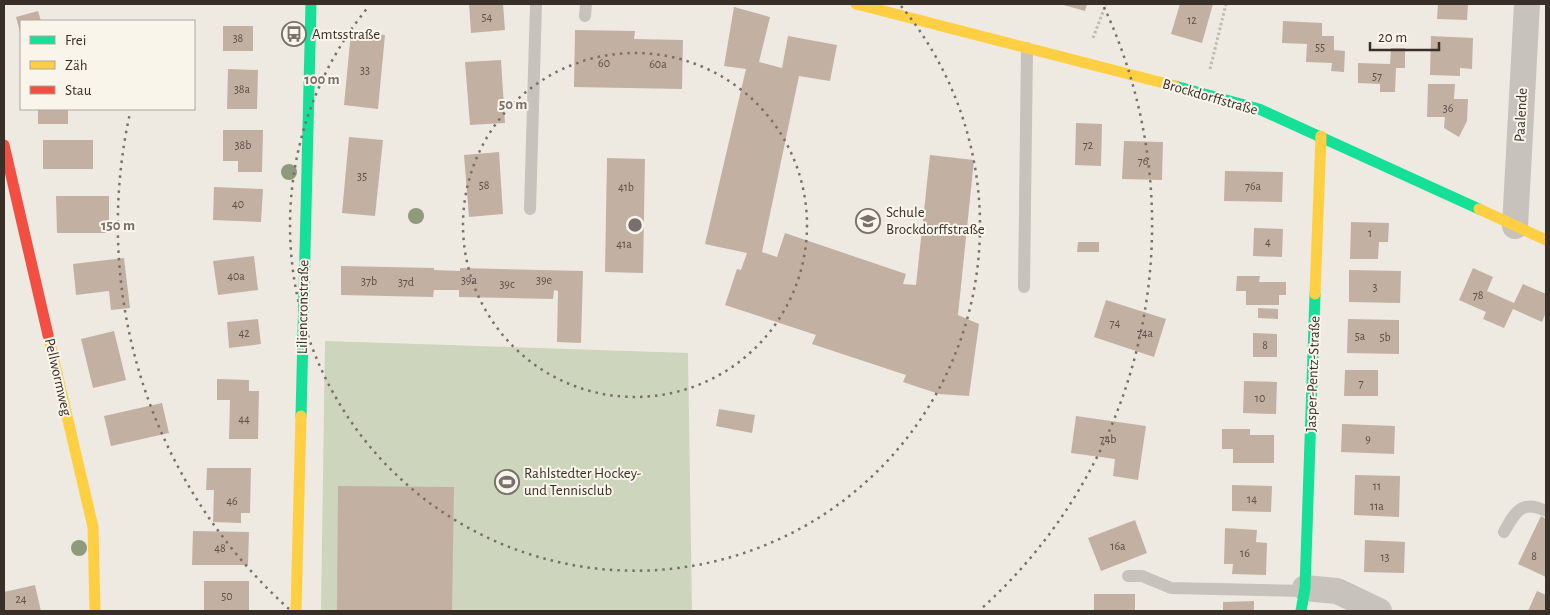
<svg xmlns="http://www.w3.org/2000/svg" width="1550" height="615" font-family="'Alegreya Sans',sans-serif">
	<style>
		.green { fill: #cdd5bc }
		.building { fill: #c2b0a3 }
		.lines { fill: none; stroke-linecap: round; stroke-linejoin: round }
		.path { stroke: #c0bab3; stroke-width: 3; stroke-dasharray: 2.5 2.5; stroke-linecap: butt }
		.lane { stroke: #c7c2bb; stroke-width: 12 }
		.street { stroke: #c7c2bb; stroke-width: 26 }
		.fast { stroke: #16e098; stroke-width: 11 }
		.slow { stroke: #ffcf43; stroke-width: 11 }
		.jam { stroke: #f24e42; stroke-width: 11 }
		.tree { fill: #8f9a7d }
		.ring { fill: none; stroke: #78706a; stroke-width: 2.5; stroke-dasharray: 2.5 5 }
		.labels { text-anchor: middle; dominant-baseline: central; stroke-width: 4; stroke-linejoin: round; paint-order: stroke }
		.number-label { font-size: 12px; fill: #5b4f48 }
		.poi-label { font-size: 15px; fill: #392f29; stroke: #faf5ea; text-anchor: start }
		.street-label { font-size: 15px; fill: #392f29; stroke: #faf5ea }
		.centre { fill: #78706a; stroke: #faf5ea; stroke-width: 2.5 }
		.ring-label { font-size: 15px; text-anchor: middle; font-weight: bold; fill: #78706a; stroke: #faf5ea; stroke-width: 4; stroke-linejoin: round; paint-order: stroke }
	</style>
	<rect width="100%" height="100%" fill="#eeeae2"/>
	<path class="green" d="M325 341 688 353 692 611H321Z"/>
	<path class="building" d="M469 4H503L505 30 471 33Z
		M1060 4H1087L1085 11Z
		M1180 4H1213L1202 43 1171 34Z
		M1438 4H1468L1467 20 1437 19Z
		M734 7 770 17 759 62 782 68 788 36 837 45 830 81 799 76 762 252 777 257 785 233 906 274 903 284 916 285 930 155 974 160 958 315 979 324 969 396 939 394 903 382 906 375 812 344 816 335 725 305 737 269 741 270 747 253 705 244 746 69 724 66Z
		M38 11 41 21H21V36L16 17Z
		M1283 21 1322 23V36H1334V50L1345 51 1344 72 1331 71 1332 63 1306 62 1307 44 1282 43Z
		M223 26H253V51H223Z
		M575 30 635 31 634 39 683 40 682 89 574 87Z
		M351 32 385 35 378 109 344 105Z
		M1431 36 1473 38 1472 69 1460 68V76L1430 75Z
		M1391 48H1405V68H1396L1395 92H1380V84L1358 83V63L1390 64Z
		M501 60 505 123 470 125 465 62Z
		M228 69 258 70 257 109H227Z
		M1428 84H1455L1454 99H1468L1467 121 1459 137 1444 128 1445 117H1427Z
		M38 109H68V124H38Z
		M1076 123 1102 124 1101 166 1075 165Z
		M223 130H263L262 172H238V161H223Z
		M349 137 383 140 375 216 342 213Z
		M43 140H93V169H43Z
		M1124 141 1163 142 1162 180 1122 179Z
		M499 152 503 214 469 217 464 155Z
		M607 158 645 159 643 273 605 272Z
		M1225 171 1283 172 1282 202 1224 201Z
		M214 187 263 189 261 222 213 220Z
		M56 196H109V233H57Z
		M1351 222 1389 223 1388 242H1379L1378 259H1350Z
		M1254 228 1283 229 1282 257 1253 256Z
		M1078 242H1099V252H1077Z
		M254 256 258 290 218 295 213 261Z
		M124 258 130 308 111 310 109 291 76 295 73 264Z
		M341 266 434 268V270L460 271V268L583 271 581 343 557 342 558 291 554 290 553 299 459 297V290H434L433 297 341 295Z
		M1473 268 1493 277 1487 291 1514 303 1523 284 1546 294V312L1542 322 1513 309 1504 328 1483 319 1486 312 1459 300Z
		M1349 270 1401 271 1400 303 1349 302Z
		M1237 276H1260L1259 282H1286V295H1279V305H1246V291H1236Z
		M1106 300 1166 319 1154 357 1094 337Z
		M1258 308 1278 309V319L1258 318Z
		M258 319 261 344 229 348 227 322Z
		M1348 319 1399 320V354L1347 353Z
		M114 331 126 380 93 388 81 339Z
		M1253 333 1277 334V357H1253Z
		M1345 370H1378V396H1344Z
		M217 379 249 380V391H259L258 439H229L230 400H217Z
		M1244 381 1277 382 1276 414 1243 413Z
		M162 403 169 433 111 446 104 416Z
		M719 409 755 415 752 433 716 426Z
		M1076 416 1146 426 1138 480 1113 476 1115 459 1071 453Z
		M1342 424 1395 426 1394 454 1341 452Z
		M1222 429H1250V435H1274V463H1233V449H1222Z
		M207 468H251L250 513H241V523L213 522 214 490H206Z
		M1355 475 1400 476 1399 517 1354 515Z
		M1232 485 1272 486 1271 512 1232 511Z
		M338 486 454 487 452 611H337Z
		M1541 516 1546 519V577L1518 564Z
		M1135 520 1147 553 1101 571 1088 538Z
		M1225 528 1257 530 1256 542 1267 543 1266 575 1232 574 1233 564H1224Z
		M193 531 249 532 248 565H192Z
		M1365 540 1405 542 1404 573 1364 572Z
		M204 581H249V611H204Z
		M35 585 41 611H4V592Z
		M1537 591 1546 595V611H1528Z
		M1094 594H1135V611H1094Z
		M1254 601V611H1223V602Z"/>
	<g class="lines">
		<path class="path" d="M1093 38 1106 4
			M1210 69 1226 4"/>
		<path class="lane" d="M585 16 586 4
			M530 209 536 4
			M1024 287 1027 48
			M1504 532C1515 512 1522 499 1546 511
			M1128 576H1142L1171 588 1305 591"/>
		<path class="street" d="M1515 226 1527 4
			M1305 588 1337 591 1379 611"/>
		<path class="fast" d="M1175 86 1259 109 1479 209
			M301 416 311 4
			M1301 611 1305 588 1315 294"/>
		<path class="slow" d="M856 4 1175 86
			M1479 209 1546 240
			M1315 294 1321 136
			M48 335 93 527 95 611
			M296 611 301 416"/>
		<path class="jam" d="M4 145 48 335"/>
	</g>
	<g class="tree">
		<circle cx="289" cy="172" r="8"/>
		<circle cx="416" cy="216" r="8"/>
		<circle cx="79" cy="548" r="8"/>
	</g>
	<g class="ring">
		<circle cx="635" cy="225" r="172"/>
		<path d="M901 6A345 345 0 1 1 369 6"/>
		<path d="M289 609A517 517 0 0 1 130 113M1104 7A517 517 0 0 1 981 609"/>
	</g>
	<defs>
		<symbol id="bus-ring" viewBox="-11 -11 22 22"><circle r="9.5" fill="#faf5ea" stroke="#78706a" stroke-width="1.5"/><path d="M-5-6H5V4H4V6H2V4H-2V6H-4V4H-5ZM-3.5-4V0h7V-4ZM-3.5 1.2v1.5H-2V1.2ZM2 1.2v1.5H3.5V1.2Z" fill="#78706a"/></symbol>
		<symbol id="school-ring" viewBox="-11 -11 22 22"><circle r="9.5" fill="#faf5ea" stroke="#78706a" stroke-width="1.5"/><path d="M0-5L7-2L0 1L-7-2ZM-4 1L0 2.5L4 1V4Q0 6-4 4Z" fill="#78706a"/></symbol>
		<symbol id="stadium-ring" viewBox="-11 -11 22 22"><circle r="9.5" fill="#faf5ea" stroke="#78706a" stroke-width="1.5"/><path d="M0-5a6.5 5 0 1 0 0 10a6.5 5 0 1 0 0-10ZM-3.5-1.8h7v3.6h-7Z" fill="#78706a"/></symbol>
	</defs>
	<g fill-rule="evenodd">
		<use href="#bus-ring" x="280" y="20" width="28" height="28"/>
		<use href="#school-ring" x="854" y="207" width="28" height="28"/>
		<use href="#stadium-ring" x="493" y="468" width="28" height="28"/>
	</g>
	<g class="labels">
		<g class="number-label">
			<text x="487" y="17">54</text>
			<text x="1192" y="20">12</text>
			<text x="238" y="38">38</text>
			<text x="1320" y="47">55</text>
			<text x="604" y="63">60</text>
			<text x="658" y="64">60a</text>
			<text x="365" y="70">33</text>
			<text x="1377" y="76">57</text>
			<text x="242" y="89">38a</text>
			<text x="1448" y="108">36</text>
			<text x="243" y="145">38b</text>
			<text x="1088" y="145">72</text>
			<text x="1143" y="161">76</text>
			<text x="362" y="176">35</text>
			<text x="484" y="185">58</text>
			<text x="1253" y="186">76a</text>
			<text x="626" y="187">41b</text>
			<text x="238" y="204">40</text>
			<text x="1370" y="233">1</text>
			<text x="1268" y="242">4</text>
			<text x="624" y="244">41a</text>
			<text x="236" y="276">40a</text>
			<text x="469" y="280">39a</text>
			<text x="544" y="280">39e</text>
			<text x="369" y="281">37b</text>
			<text x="406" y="282">37d</text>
			<text x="507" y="284">39c</text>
			<text x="1375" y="287">3</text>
			<text x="1478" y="295">78</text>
			<text x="1115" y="323">74</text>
			<text x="244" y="333">42</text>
			<text x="1145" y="333">74a</text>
			<text x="1360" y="336">5a</text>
			<text x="1385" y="337">5b</text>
			<text x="1265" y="345">8</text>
			<text x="1361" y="383">7</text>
			<text x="1260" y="398">10</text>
			<text x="244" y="419">44</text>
			<text x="1108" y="439">74b</text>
			<text x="1368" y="439">9</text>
			<text x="1377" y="486">11</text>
			<text x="1252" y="499">14</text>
			<text x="232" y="501">46</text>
			<text x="1377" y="506">11a</text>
			<text x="1118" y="546">16a</text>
			<text x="220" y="548">48</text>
			<text x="1245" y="553">16</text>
			<text x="1534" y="556">8</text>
			<text x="1385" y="557">13</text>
			<text x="227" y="596">50</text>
			<text x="21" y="599">24</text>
		</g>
		<g class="poi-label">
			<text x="312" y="34">Amtsstraße</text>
			<text x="886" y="212">Schule<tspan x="886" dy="17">Brockdorffstraße</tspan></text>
			<text x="524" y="473">Rahlstedter Hockey-<tspan x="524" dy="17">und Tennisclub</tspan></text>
		</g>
		<g class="street-label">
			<text transform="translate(1210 97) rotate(16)">Brockdorffstraße</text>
			<text transform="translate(1521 115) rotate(-87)">Paalende</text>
			<text transform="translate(303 307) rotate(-89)">Liliencronstraße</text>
			<text transform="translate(1313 374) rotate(-88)">Jasper-Pentz-Straße</text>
			<text transform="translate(58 377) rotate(77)">Pellwormweg</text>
		</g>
	</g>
	<circle cx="635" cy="225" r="8" class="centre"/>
	<g class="ring-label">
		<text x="322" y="84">100 m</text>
		<text x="513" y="109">50 m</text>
		<text x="118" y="230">150 m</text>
	</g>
	<rect width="1550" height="615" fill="none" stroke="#392f29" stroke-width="10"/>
	<rect x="20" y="20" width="175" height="90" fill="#faf5ea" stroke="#ada69d"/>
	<rect x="30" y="36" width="25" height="8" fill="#16e098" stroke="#ada69d"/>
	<text x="65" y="45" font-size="15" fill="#392f29">Frei</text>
	<rect x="30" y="61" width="25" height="8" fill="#ffcf43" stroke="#ada69d"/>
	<text x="65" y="70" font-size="15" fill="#392f29">Zäh</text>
	<rect x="30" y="86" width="25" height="8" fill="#f24e42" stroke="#ada69d"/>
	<text x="65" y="95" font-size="15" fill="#392f29">Stau</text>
	<path d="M1370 42v8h69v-8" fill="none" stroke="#392f29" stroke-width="2.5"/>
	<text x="1378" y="42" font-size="15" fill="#392f29" stroke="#faf5ea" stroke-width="4" paint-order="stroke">20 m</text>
</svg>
